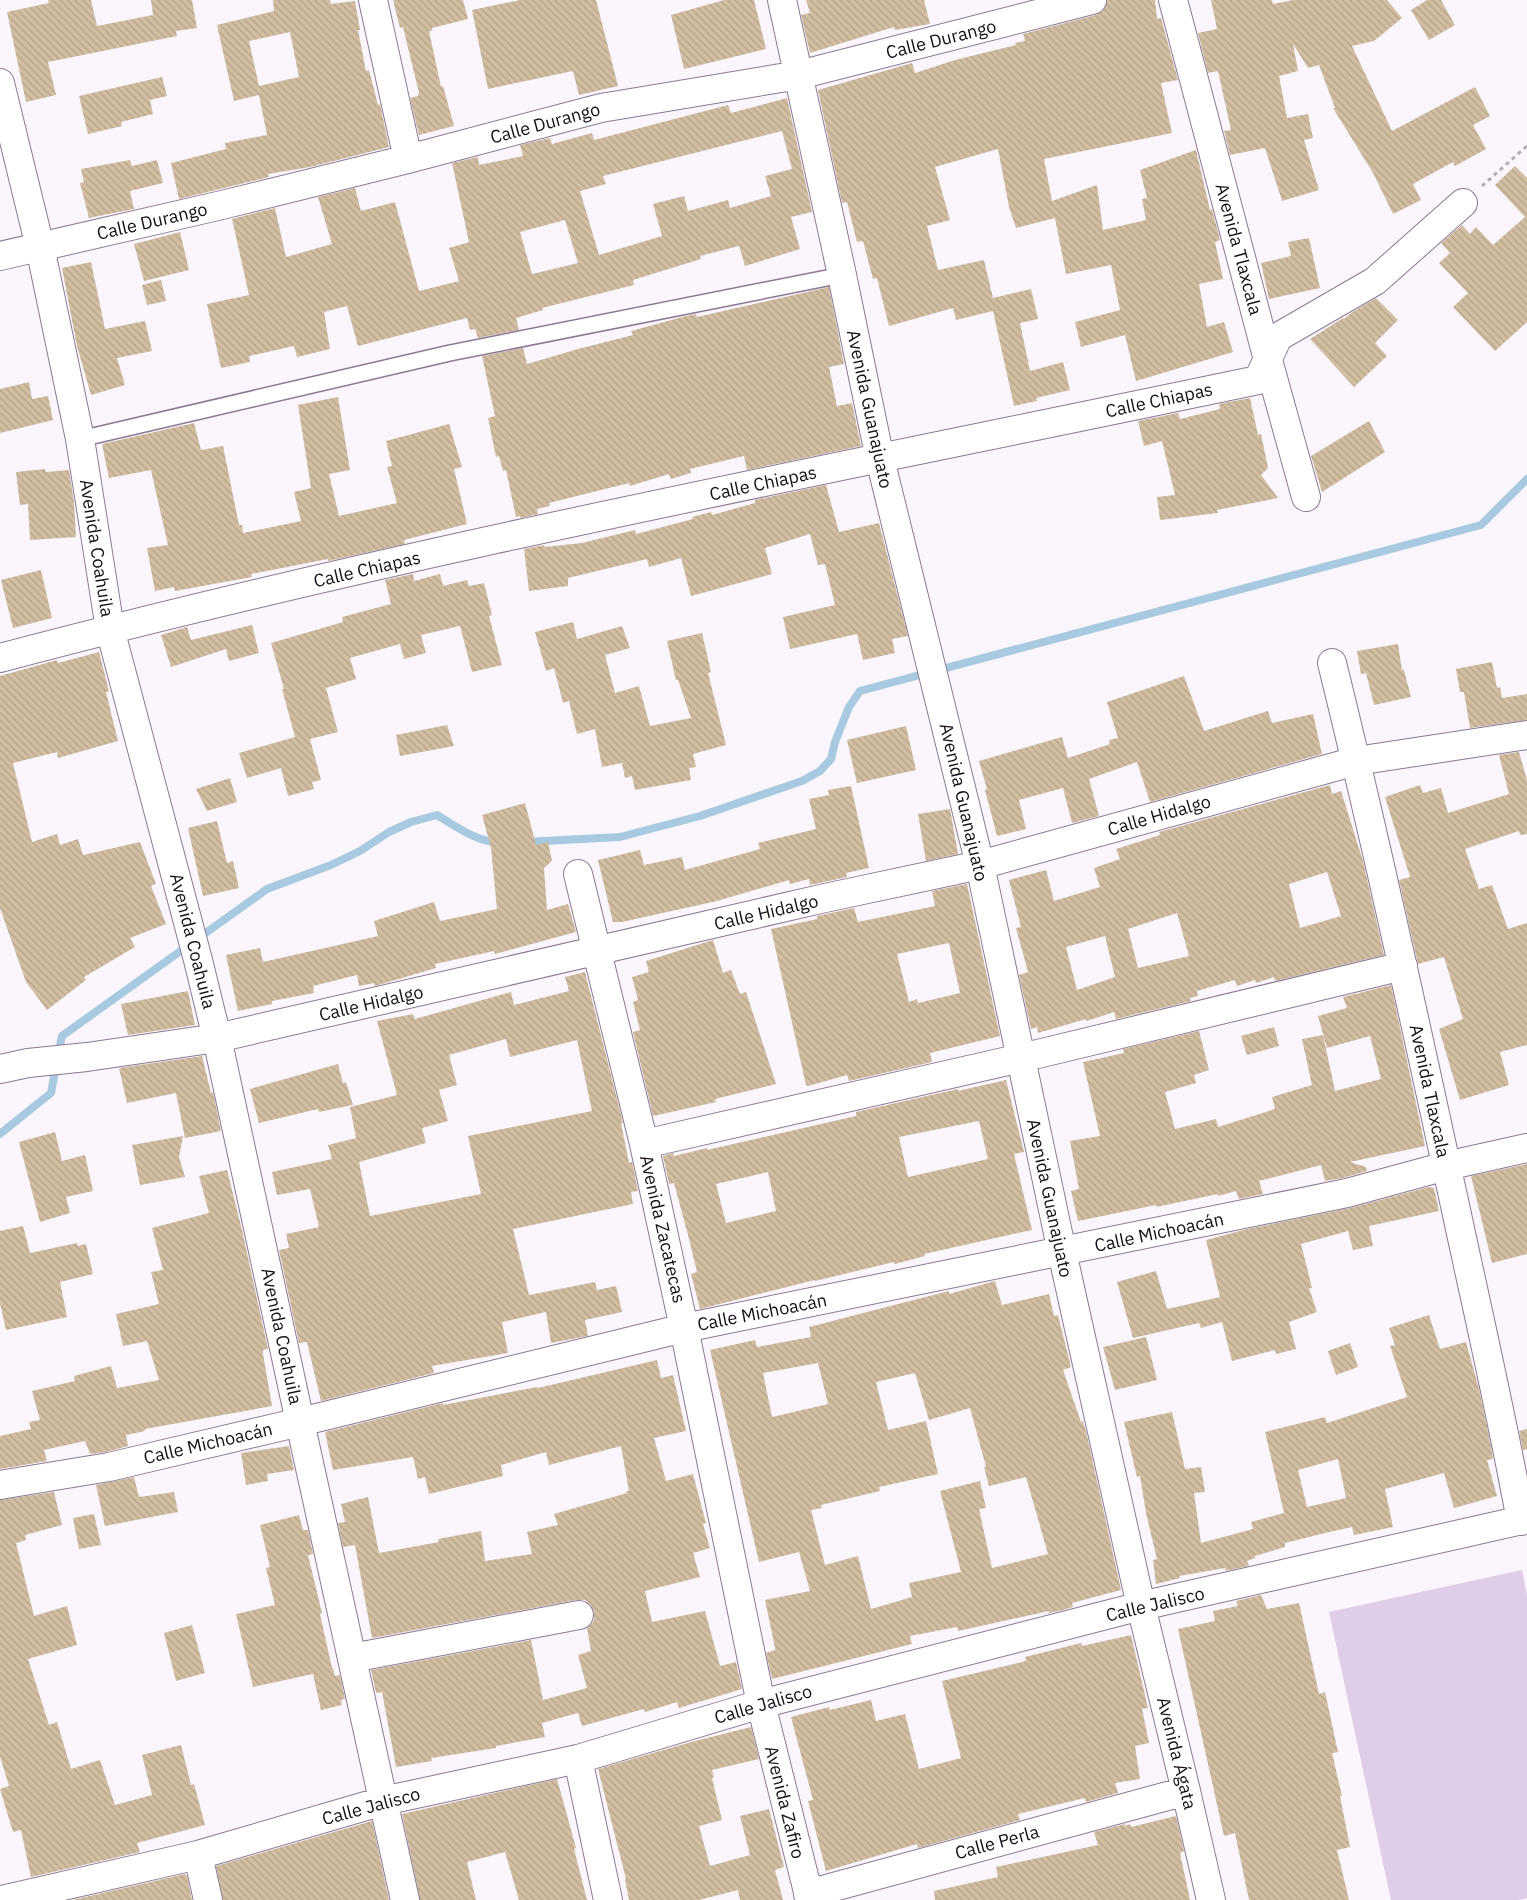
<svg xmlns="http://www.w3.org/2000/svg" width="1527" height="1900" font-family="'IBM Plex Sans',sans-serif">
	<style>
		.grass { fill: #e0cde8 }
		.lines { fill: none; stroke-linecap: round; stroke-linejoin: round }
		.stream { stroke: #a8cae0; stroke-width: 8 }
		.building { fill: url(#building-back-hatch); fill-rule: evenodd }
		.lane-casing { stroke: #8c7894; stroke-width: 18 }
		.street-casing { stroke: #8c7894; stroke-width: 30 }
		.secondary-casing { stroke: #8c7894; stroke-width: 30 }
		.path { stroke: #b1acb4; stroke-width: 3; stroke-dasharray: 4 4; stroke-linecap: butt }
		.lane { stroke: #fff; stroke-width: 15 }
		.street { stroke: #fff; stroke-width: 28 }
		.secondary { stroke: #fff; stroke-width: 28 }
		.labels { text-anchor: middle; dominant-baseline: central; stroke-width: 4.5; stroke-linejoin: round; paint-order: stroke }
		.street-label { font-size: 18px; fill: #150e18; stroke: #fff }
	</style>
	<defs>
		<pattern id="building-back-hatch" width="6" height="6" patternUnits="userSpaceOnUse" patternTransform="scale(1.25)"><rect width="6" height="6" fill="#d2bfa1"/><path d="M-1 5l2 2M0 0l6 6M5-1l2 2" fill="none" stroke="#b3a38a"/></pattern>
	</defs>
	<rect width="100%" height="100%" fill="#fbf6fd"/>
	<path class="grass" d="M1522 1570 1527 1595V1898L1519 1900H1391L1329 1612Z"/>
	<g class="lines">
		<path class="stream" d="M525 842 620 837 700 816 802 781 820 771 831 759 835 742 849 707 860 691 1481 525 1527 479
			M58 1055 62 1036 267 889 331 865 360 851 389 832 411 822 437 815C458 828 474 840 499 843
			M0 1134 51 1093 56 1066"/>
	</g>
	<path class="building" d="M48 0H91L97 26 153 15 151 0H192L197 28 176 31 177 36 48 62 56 95 26 102 7 12 49 3Z
		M273 0H330L331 4 355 1 360 30H358L366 71 369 70 378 105 380 104 389 147 310 167 268 174 269 177 179 199 171 163 226 149 225 143 267 135 259 95 234 101 217 25 274 11ZM290 32 299 77 259 86 249 41Z
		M393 0H463L468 19 432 28V31H429L441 87 443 86 454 126 419 135 410 98 418 96 419 93 403 27 400 28Z
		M520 0H596L618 86 579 95 573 71 488 89 472 10Z
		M724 0H754L766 49 684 69 671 15Z
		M806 0H924L930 24 895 30 894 27 810 53 801 15 810 13Z
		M1107 0H1155L1157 19 1161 18 1178 80 1161 83 1172 133 1044 159 1052 201 1097 185 1103 230 1146 220 1142 199 1147 198 1140 170 1196 150 1210 210 1212 209 1220 240 1215 242 1223 279 1199 284 1207 327 1224 322 1233 352 1136 381 1125 335 1081 347 1075 322 1120 310 1111 265 1066 274 1052 203 1055 218 1016 228 1009 207 998 149 935 167 950 220 927 226 938 270 984 260 993 298 1031 289 1038 319 1020 323 1030 371 1063 362 1070 390 1036 398 1037 401 1014 406 993 311 956 320 953 308 889 326 877 278 873 279 863 241 857 242 847 202 842 203 818 90 912 63 915 73 955 60 1016 45 1015 43 1025 41 1023 34 1096 15 1103 11Z
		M1211 0H1272L1273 4 1293 0H1387L1402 18 1374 41 1352 46 1392 131 1475 87 1490 116 1473 125 1486 149 1455 166 1453 162 1413 184 1421 200 1393 214 1373 173 1333 108H1335L1319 65 1308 68 1293 44 1298 71 1279 76 1287 118 1308 114 1313 138 1304 140 1319 190 1282 201 1265 148 1230 155 1224 131 1231 130 1218 71 1208 73 1198 33 1217 29Z
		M1427 0H1441L1455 25 1429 40 1411 10Z
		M162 77 167 96 150 100 153 114 121 122 122 126 88 134 79 96Z
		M787 98 812 212 791 217 800 249 745 266 739 246 700 256 701 259 633 280 634 285 542 308 543 310 516 318 519 330 478 338 475 329 470 330 467 318 358 346 347 306 324 312 330 349 297 357 294 346 249 356 250 362 221 368 207 304 249 295 232 219 275 208 286 257 332 244 318 197 355 188 361 211 395 202 419 291 459 281 449 248 469 242 452 163 478 157 479 165 523 156 520 145 550 138 552 144 592 133 594 140 728 105 731 113ZM782 131 792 169 765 176 771 196 730 208 728 200 688 211 684 196 653 204 662 236 599 255 580 191 606 184 603 176ZM565 220 578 263 532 274 520 232Z
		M130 160 132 166 157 160 163 183 130 191 134 209 89 218 80 183 84 182 81 169Z
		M1515 166 1527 178V322L1495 351 1453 307 1468 293 1439 263 1450 253 1441 243 1462 225 1470 234 1476 227 1493 245 1525 217 1495 185Z
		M180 232 189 270 144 281 134 244Z
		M1309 238 1320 288 1269 299 1261 263 1291 256 1288 242Z
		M91 262 105 329 145 321 152 351 117 358 125 385 91 395 77 346 62 268Z
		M161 280 166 301 147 305 142 285Z
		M829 287 844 364 829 367 837 406 852 403 861 446 747 470 744 456 690 469 691 473 671 479 669 474 630 486 629 483 549 503 550 506 537 509 538 514 520 518V516L516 517 506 470 503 471 499 456 496 457 488 418 495 416 482 356 523 348 527 364 578 349 633 335 631 331 686 316 696 314 697 317Z
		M1376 298 1398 320 1375 343 1387 356 1354 387 1310 339 1343 318 1344 319 1351 313Z
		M29 382 32 399 48 396 53 420 0 433V389Z
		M338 397 350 470 329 474 339 516 397 503 387 467 392 466 386 441 449 424 462 467 454 469 467 524 404 540 405 544 328 561V559L251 574 252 577 175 591 174 587 155 591 147 548 168 545 151 470 109 478 102 444 194 423 201 450 223 446 239 525H242L243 533 301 521 294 492 311 488 298 405Z
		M1250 398 1258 435 1261 434 1268 468 1261 475 1278 498 1217 510 1218 513 1160 520 1157 497 1175 495 1162 441 1144 446 1138 421 1178 413 1180 419 1220 409 1219 404Z
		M1369 421 1385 452 1322 492 1311 456Z
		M45 469 46 472 69 470 74 502 76 537 30 540 28 504 20 505 16 472Z
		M826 485 839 532 879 523 908 636 892 639 895 653 863 660 857 634 790 649 783 617 835 605 825 564 818 565 810 534 765 548 772 574 691 596 681 558 649 567 647 559 568 578V586L529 591 524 549 544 545 545 547 582 543 635 530 636 534 693 519 692 517 711 512 712 515 755 503V500Z
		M41 570 52 618 13 628 1 580Z
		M413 574 414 581 440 574 443 586 467 580 469 586 484 583 492 615 489 616 502 665 472 672 460 626 421 635 426 653 404 659 400 644 350 658 356 679 326 688 338 732 310 739 321 780 312 782 314 789 288 796 281 768 247 778 239 753 295 737 282 689H284L271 643 343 622 342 617 391 604 385 580Z
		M573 622 577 639 622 626 630 648 605 655 615 693 639 686 650 726 691 718 678 680H676L667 641 702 633 711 672 708 673 726 745 693 754 696 767 689 768 691 780 635 790 632 776 625 778 622 763 602 767 595 729 577 734 569 701 563 703 554 668 546 671 535 632Z
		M252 625 259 653 229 661 226 649 171 667 161 635 187 627 191 640Z
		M1398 644 1402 670H1404L1411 697 1374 705 1366 673 1361 674 1357 651Z
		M99 652 109 691 106 692 118 741 58 758 57 752 13 763 32 842 57 834 60 845 78 839 83 855 140 842 156 884 151 886 166 924 130 938 135 947 84 977 86 980 47 1010 26 982 0 908V676L57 660 58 663Z
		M1492 662 1497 688 1500 687 1502 698 1527 694V720L1470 728 1464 692H1460L1456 669Z
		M1184 676 1204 731 1268 711 1272 723 1313 714 1322 754 1150 802 1137 762 1089 779 1099 816 1072 823 1063 788 1019 800 1026 829 997 836 985 790 987 789 979 761 1062 737 1068 758 1110 744 1109 740 1118 738 1107 702Z
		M447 725 454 746 400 756 396 735Z
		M906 726 916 770 857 783 847 740Z
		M1519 752 1527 780V834L1520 835 1519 831 1465 849 1479 889 1492 885 1508 929 1527 923V1045L1500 1052 1509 1085 1460 1100 1439 1029 1463 1019 1444 957 1418 964 1399 880 1410 877 1385 797 1420 785 1423 793 1441 788 1448 813 1509 794 1499 755Z
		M230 778 237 802 207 811 196 789Z
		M1330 785 1332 794 1341 791 1363 861 1384 955 1275 981 1274 977 1256 983 1255 980 1237 986 1235 980 1197 991 1198 996 1190 998 1191 1001 1116 1019 1114 1012 1087 1021 1086 1019 1038 1033 1037 1027 1031 1029 1019 975 1028 972 1016 928 1021 927 1009 880 1046 870 1054 901 1100 887 1094 868 1120 859 1116 849 1160 835 1159 832ZM1327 872 1341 916 1300 928 1289 884ZM1177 913 1189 956 1138 968 1128 929ZM1105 936 1115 977 1077 990 1066 947Z
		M851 786 869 868 846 873 847 877 810 885 809 879 790 884 789 880 717 901 622 922H613L598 860 640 850 644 865 682 857 685 870 760 849 758 843 816 829 809 799 829 795 828 790Z
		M525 803 536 845 548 842 552 861 544 868 547 910 568 904 576 932 495 954 494 951 435 964 436 968 375 986 374 983 359 986 357 975 313 986 314 993 272 1001V1004L238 1011 226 955 260 948 263 962 378 936 374 921 434 902 440 921 497 909 491 848 482 815Z
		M950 809 958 854 926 861 918 814Z
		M217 821 227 863 233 861 239 888 203 896 188 828Z
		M967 884 1000 1036 930 1053 932 1062 849 1081 847 1075 808 1086 806 1085 771 929 817 919V916L854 908 858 922 935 906 932 891ZM949 943 960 993 918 1003 917 999 909 1002 897 954Z
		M713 940 723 973 731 970 740 994 746 992 776 1084 715 1099 716 1102 653 1116 633 1032 640 1030 633 1002 638 1000 632 977 649 972 646 961Z
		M585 972 623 1123H621L629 1163 632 1162 638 1191 631 1192 633 1204 513 1229 529 1295 595 1282 597 1290 616 1286 622 1312 585 1320 588 1336 551 1343 546 1312 502 1322 508 1353 432 1366 434 1373 321 1401 307 1342 299 1343 279 1250 289 1248 286 1234 319 1227 310 1189 277 1195 272 1172 332 1159 328 1145 356 1138 350 1107 397 1095 377 1021 413 1014 415 1019 511 992 514 1005 569 991 565 977ZM506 1039 510 1057 577 1040 592 1111 468 1136 481 1194 370 1216 359 1162 426 1143 422 1128 448 1121 439 1090 457 1085 449 1055Z
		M1391 985 1425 1146 1350 1162 1366 1167 1367 1171 1343 1178 1325 1181 1321 1165 1259 1181 1263 1194 1239 1199 1236 1191 1218 1196V1194L1156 1207V1205L1078 1221 1071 1191 1079 1189 1070 1141 1100 1136 1083 1062 1124 1053 1123 1049 1199 1031 1209 1070 1194 1075 1196 1083 1165 1092 1175 1129 1216 1119 1218 1127 1275 1109 1272 1097 1312 1085 1302 1039 1323 1035 1335 1091 1381 1079 1370 1036 1327 1048 1318 1016 1347 1008 1343 997Z
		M188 991 195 1025 128 1035 121 1004Z
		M1274 1027 1279 1046 1247 1055 1241 1036Z
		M202 1056 211 1093 213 1092 221 1131 185 1138 176 1093 127 1103 119 1068Z
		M338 1064 343 1083 346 1082 353 1105 319 1112 318 1109 259 1123 250 1089Z
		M1006 1080 1024 1152 1014 1154 1032 1230 924 1254 925 1256 895 1264 894 1262 815 1281V1280L700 1309 691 1274 697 1272 688 1235 674 1183 669 1184 663 1156 673 1153 674 1156 707 1148V1150L856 1116V1112L940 1093 958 1089V1091ZM979 1121 988 1159 908 1177 899 1137ZM768 1172 776 1211 726 1223 716 1184Z
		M55 1132 62 1161 85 1155 93 1191 66 1197 70 1213 40 1222 19 1142Z
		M183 1136 179 1157 185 1177 140 1185 132 1145Z
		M1527 1164V1254L1492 1263 1471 1176Z
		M227 1170 242 1230 268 1349 263 1350V1354L272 1406 145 1429V1431L126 1435 128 1446 106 1452 90 1454 85 1441 44 1450 47 1461 0 1469V1436L31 1429 29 1422 40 1420 32 1391 75 1381 74 1376 111 1366 117 1388 159 1380 147 1341 123 1346 116 1314 159 1304 151 1272 163 1270 152 1228 209 1213 199 1176Z
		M1429 1187 1434 1188 1439 1211 1369 1226 1373 1246 1353 1250 1348 1231 1301 1244 1312 1288H1309L1317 1312 1289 1322 1296 1349 1276 1354 1275 1350 1232 1361 1222 1322 1201 1328 1199 1323 1133 1338 1117 1282 1156 1271 1167 1309 1220 1297 1206 1240 1247 1229 1350 1208Z
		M23 1226 30 1253 77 1243 78 1246 86 1244 93 1274 60 1282 67 1317 6 1330 0 1303V1231Z
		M995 1281 1002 1305 1049 1294 1054 1316 1058 1315 1071 1367 1063 1370 1081 1422 1083 1421 1086 1431 1121 1590 1072 1603 1073 1607 1063 1610 1049 1613V1611L958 1631 957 1627 910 1636 912 1644 772 1679 766 1653 775 1650V1648L765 1600 810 1591 799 1552 759 1562 710 1350 755 1340 757 1347 811 1337 809 1327 898 1304 949 1291V1294ZM818 1363 828 1404 772 1417 763 1373ZM915 1373 929 1420 970 1408 986 1467H984L989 1486 1026 1477 1048 1554 992 1568 979 1509 986 1508 980 1481 940 1491 961 1572 909 1583 912 1597 871 1609 858 1556 825 1565 811 1510 822 1508 821 1505 880 1491 879 1487 938 1474 926 1421 888 1430 876 1382Z
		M1429 1315 1440 1349 1466 1342 1479 1389 1491 1446 1493 1459 1487 1460 1497 1496 1454 1508 1444 1473 1385 1489 1393 1527 1354 1535 1352 1527 1325 1533 1285 1543V1547L1255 1556V1558L1247 1561 1249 1566 1226 1571 1225 1568 1179 1576 1180 1578 1156 1584 1153 1560 1157 1559 1146 1513 1140 1476 1137 1477 1124 1422 1172 1412 1185 1469 1201 1467 1205 1492 1194 1493 1201 1543 1253 1529 1251 1522 1284 1513 1265 1432 1325 1417 1327 1423 1407 1397 1390 1346 1395 1345 1389 1328ZM1338 1459 1346 1498 1307 1507 1298 1470Z
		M1146 1337 1157 1380 1115 1390 1103 1347Z
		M1350 1343 1358 1367 1336 1375 1328 1351Z
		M657 1360 661 1378 673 1375 686 1431 654 1438 666 1481 693 1474 706 1523 703 1524 710 1548 693 1553 700 1577 645 1591 652 1622 705 1611 720 1666 736 1662 742 1689 679 1708 677 1702 645 1712 644 1709 582 1726 578 1713 542 1723 545 1737 496 1746V1748L431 1758 432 1761 396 1767 382 1692 376 1693 371 1670 531 1640 543 1700 587 1688 578 1655 591 1651 587 1628 594 1621V1612L591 1605 585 1600H576L372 1638 355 1545 343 1547 338 1523 345 1522 341 1504 368 1497 379 1553 439 1542 438 1539 481 1531 485 1561 532 1554 527 1532 558 1525 554 1514 627 1493 626 1491H629L621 1446 549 1465 546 1452 501 1465 503 1476 429 1494 425 1477 418 1479 413 1457 333 1470 325 1432 443 1403V1405L537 1387 538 1388Z
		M1527 1429V1449L1523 1450 1519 1431Z
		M289 1446 294 1470 267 1474 268 1481 246 1485 241 1453Z
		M134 1477 139 1497 174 1492 178 1512 105 1526 96 1485Z
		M54 1492 62 1525 25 1535 26 1540 16 1543 34 1616 67 1606 77 1645 28 1659 49 1725 57 1722 71 1769 100 1760 115 1805 152 1795 142 1755 181 1745 191 1785 194 1784 205 1825 137 1843 140 1852 31 1877 21 1830 13 1832 0 1789 9 1786 0 1757V1500Z
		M94 1514 101 1545 79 1549 73 1518Z
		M299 1515 303 1530H308L313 1554 308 1555 322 1613 320 1614 332 1668H333L335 1676 340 1675 345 1699 341 1700 342 1705 321 1710 313 1674 253 1687 236 1614 275 1605 266 1568 270 1567 260 1525Z
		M1261 1595 1267 1609 1299 1603 1319 1694 1325 1692 1338 1752 1332 1753 1342 1796H1340L1350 1847 1337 1850 1349 1900H1249L1235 1833 1224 1836 1178 1629 1215 1621 1213 1611 1238 1606 1236 1601Z
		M192 1625 205 1673 176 1681 164 1633Z
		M1131 1635 1148 1708 1142 1709 1149 1743 1135 1746 1140 1779 1115 1783 1118 1793 1086 1802 1085 1798 1018 1814 1020 1820 918 1848 917 1844 826 1871 808 1801 813 1800 791 1717 829 1707 830 1710 871 1700 876 1721 905 1714 919 1769 961 1758 942 1681 1026 1661 1025 1657 1081 1643 1082 1646Z
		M751 1727 759 1759 712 1770 714 1777 712 1778 722 1820 699 1826 710 1866 750 1855 740 1816 769 1809 784 1867 775 1870 783 1900H740L738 1890 699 1900H629L625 1880 626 1879 598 1769 691 1742Z
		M557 1779 576 1848 574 1849 587 1900H519L505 1852 467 1862 476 1900H420L402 1814Z
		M1176 1816 1184 1851 1180 1853 1190 1900H935L934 1891 998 1877 996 1867 1098 1845 1094 1832 1125 1824V1826L1130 1824 1131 1827Z
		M372 1821 389 1900H223L216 1866Z
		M185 1874 187 1876 192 1900H72Z"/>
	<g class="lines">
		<defs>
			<path id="lane" d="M80 439 450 353 842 275"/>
			<path id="street" d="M373 0 408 159
				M782 0 842 275 880 459 980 865 1062 1252 1141 1606 1186 1791 1211 1900
				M1173 0 1268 360 1306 497
				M0 256 222 205 408 159 601 108 799 75 1092 0
				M0 658C415 548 838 468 1258 380L1278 337 1375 281 1463 203
				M1332 663C1377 845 1416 1027 1456 1210 1478 1313 1502 1416 1521 1521
				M578 874 644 1144 684 1328 761 1704 810 1900
				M0 1069 28 1063 87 1057 217 1038 825 898 980 865 1356 761 1527 735
				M644 1144 1021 1058 1403 966
				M0 1485 109 1467 300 1422 405 1900
				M352 1658 579 1615
				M578 1759 608 1900
				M198 1855 208 1900
				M808 1894 1186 1791
				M2 1900 198 1855 383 1801 578 1759 761 1704 1141 1606 1527 1519"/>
			<path id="secondary" d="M0 83 40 247 80 439 110 629 198 960 217 1038 300 1422 684 1328 1347 1193 1446 1166 1527 1148"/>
		</defs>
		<use href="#lane" class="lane-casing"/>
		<use href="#street" class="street-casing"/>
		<use href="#secondary" class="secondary-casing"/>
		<path class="path" d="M1482 186 1527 146"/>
		<use href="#lane" class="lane"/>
		<use href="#street" class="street"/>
		<use href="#secondary" class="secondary"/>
	</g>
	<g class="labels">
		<g class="street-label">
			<text transform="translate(941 39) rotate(-14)">Calle Durango</text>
			<text transform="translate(545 123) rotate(-15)">Calle Durango</text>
			<text transform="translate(152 221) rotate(-13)">Calle Durango</text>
			<text transform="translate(1239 249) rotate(75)">Avenida Tlaxcala</text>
			<text transform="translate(1159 400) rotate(-12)">Calle Chiapas</text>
			<text transform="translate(870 409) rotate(78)">Avenida Guanajuato</text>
			<text transform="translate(763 483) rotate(-12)">Calle Chiapas</text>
			<text transform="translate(97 548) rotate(81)">Avenida Coahuila</text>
			<text transform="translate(367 569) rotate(-13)">Calle Chiapas</text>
			<text transform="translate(964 802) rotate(77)">Avenida Guanajuato</text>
			<text transform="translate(1159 815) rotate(-16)">Calle Hidalgo</text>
			<text transform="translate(766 912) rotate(-13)">Calle Hidalgo</text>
			<text transform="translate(193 941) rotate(76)">Avenida Coahuila</text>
			<text transform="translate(371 1003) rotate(-13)">Calle Hidalgo</text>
			<text transform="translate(1430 1091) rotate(78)">Avenida Tlaxcala</text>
			<text transform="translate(1050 1198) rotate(78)">Avenida Guanajuato</text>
			<text transform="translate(663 1229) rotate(77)">Avenida Zacatecas</text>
			<text transform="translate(1159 1232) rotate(-12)">Calle Michoacán</text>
			<text transform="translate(762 1312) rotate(-11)">Calle Michoacán</text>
			<text transform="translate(282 1336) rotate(78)">Avenida Coahuila</text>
			<text transform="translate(208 1443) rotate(-13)">Calle Michoacán</text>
			<text transform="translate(1155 1604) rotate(-13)">Calle Jalisco</text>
			<text transform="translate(763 1704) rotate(-16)">Calle Jalisco</text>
			<text transform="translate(1177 1753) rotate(76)">Avenida Ágata</text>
			<text transform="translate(785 1802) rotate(76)">Avenida Zafiro</text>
			<text transform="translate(371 1806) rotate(-15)">Calle Jalisco</text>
			<text transform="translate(997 1842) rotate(-15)">Calle Perla</text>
		</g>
	</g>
</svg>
